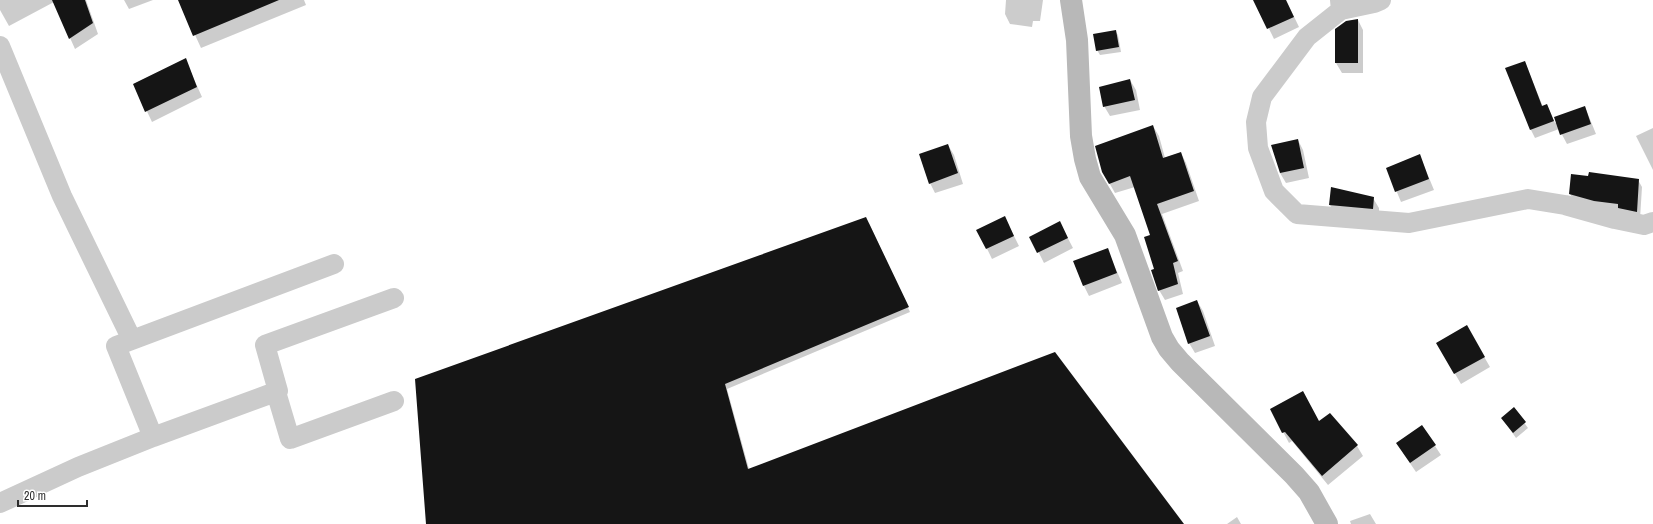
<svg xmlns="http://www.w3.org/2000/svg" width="1653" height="524" font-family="'Archivo Narrow',sans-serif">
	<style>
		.shadow { fill: #0003 }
		.building { fill: #151515 }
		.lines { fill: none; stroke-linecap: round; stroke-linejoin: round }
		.street { stroke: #cbcbcb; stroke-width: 20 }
		.secondary { stroke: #b8b8b8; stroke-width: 22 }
	</style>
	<rect width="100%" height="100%" fill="#fff"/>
	<path class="shadow" d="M0 0H86L98 34 75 49 54 2 9 26 0 10Z
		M124 0H153L129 9Z
		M179 0H304L306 5 201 48Z
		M1006 0H1043L1040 21H1033L1032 27 1010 24 1005 14Z
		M1255 0H1286L1299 27 1274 39Z
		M1358 20 1363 30V73H1342L1336 63Z
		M1115 31 1118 35 1121 52 1100 55 1097 50Z
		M185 59 202 97 152 122 134 84Z
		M1525 62 1543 107 1547 105 1555 123 1585 107 1596 134 1567 144 1559 129 1535 138 1531 130Z
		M1130 80 1136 90 1140 110 1110 116 1104 106Z
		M1153 126 1159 136 1165 158 1181 153 1186 163 1199 201 1162 214 1183 271 1178 273 1183 294 1165 300 1159 290 1151 236 1135 187 1115 193 1103 172Z
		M1653 128V170L1636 136Z
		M1298 140 1303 150 1309 178 1286 183 1280 173Z
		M948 145 954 155 963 184 935 193 930 183Z
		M1420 156 1434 190 1401 202 1387 168Z
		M1638 180 1642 187 1640 219 1574 201 1570 194Z
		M1373 198 1379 208V218L1336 215 1330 205Z
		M869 223 910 312 727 389 749 469 1183 524H427Z
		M1060 223 1073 248 1044 263 1031 237Z
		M1010 228 1019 246 992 259 978 230Z
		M1107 249 1122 283 1089 296 1084 286Z
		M1197 301 1203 311 1215 346 1195 353 1189 343Z
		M1467 327 1490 367 1461 384 1437 343Z
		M1271 409 1319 422 1357 446 1363 456 1328 485 1292 441 1289 443Z
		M1514 409 1528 428 1516 438 1502 418Z
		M1435 446 1441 455 1416 472 1403 453Z
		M1370 514 1376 524H1351L1350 521Z
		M1237 517 1241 524H1227Z"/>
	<path class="building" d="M52 0H85L93 23 69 39Z
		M178 0H279L193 36Z
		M1253 0H1286L1294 17 1267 29Z
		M1358 19V63H1335V29L1346 21Z
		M1116 30 1119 47 1096 51 1093 34Z
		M186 58 197 87 145 112 133 84Z
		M1525 61 1542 106 1547 104 1554 121 1530 130 1505 68Z
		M1130 79 1135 100 1103 107 1099 87Z
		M1585 106 1591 124 1560 135 1554 117Z
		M1153 125 1163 158 1181 152 1194 191 1157 204 1178 261 1173 263 1178 284 1158 291 1151 270 1154 269 1144 237 1150 235 1130 176 1109 184 1102 172 1095 146Z
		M1298 139 1304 168 1280 173 1271 145Z
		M948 144 958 173 929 184 919 154Z
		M1420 154 1429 179 1395 192 1386 168Z
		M1589 172 1639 179 1637 212 1618 208V204L1594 201 1569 194 1571 174 1588 176Z
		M1331 187 1374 197 1373 209 1329 205Z
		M1005 216 1014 236 986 249 976 230Z
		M866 217 909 307 725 384 748 469 1055 352 1184 524H426L415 379Z
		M1060 221 1068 238 1037 253 1029 237Z
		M1108 248 1117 273 1083 286 1073 261Z
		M1197 300 1210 336 1188 344 1176 308Z
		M1467 325 1485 357 1454 374 1436 343Z
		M1303 391 1319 421 1330 413 1358 445 1322 476 1285 432 1282 433 1270 409Z
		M1514 407 1526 422 1513 433 1501 418Z
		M1422 425 1436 445 1410 463 1396 443Z"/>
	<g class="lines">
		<path class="street" d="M1340 0 1341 10 1374 3 1381 0
			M1341 10 1307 37 1262 97 1256 122 1258 148 1274 191 1297 214 1409 223 1528 199 1565 205 1615 219 1644 225 1653 222
			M0 46 62 196 132 340 334 264
			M132 340 116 346 153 437
			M276 392 290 439 394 401
			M0 503 78 467 153 437 278 391 265 345 394 298"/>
		<path class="secondary" d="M1071 0 1077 40 1081 136 1085 159 1090 177 1125 235 1162 337 1169 349 1180 362 1294 475 1309 492 1327 524"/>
	</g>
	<path d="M18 500v6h69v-6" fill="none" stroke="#2e2e2e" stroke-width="2"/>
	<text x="24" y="500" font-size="12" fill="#2e2e2e" stroke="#ffffff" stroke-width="3" paint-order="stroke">20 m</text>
</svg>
